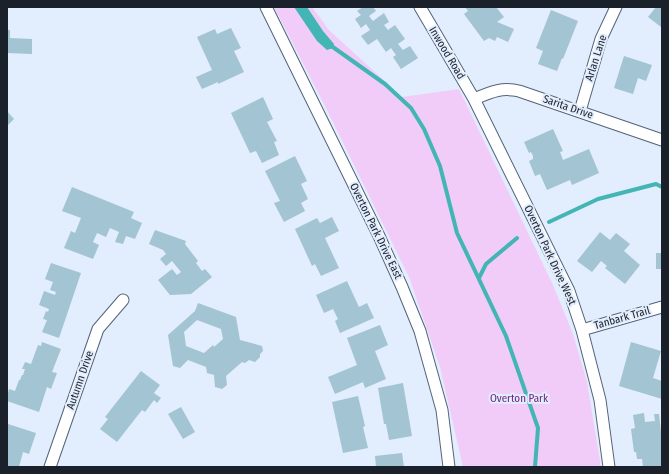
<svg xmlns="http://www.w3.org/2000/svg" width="669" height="474" font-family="'Fira Sans Condensed',sans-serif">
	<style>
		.green { fill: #f2ccf9 }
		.water { fill: #42b5b4 }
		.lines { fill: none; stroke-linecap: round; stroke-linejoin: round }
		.stream { stroke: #42b5b4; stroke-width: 4 }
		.building { fill: #a3c4d2; fill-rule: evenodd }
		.street-casing { stroke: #536379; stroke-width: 13 }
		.street { stroke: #fff; stroke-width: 11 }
		.labels { text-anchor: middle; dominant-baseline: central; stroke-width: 4; stroke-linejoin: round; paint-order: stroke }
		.street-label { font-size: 11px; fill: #1b212a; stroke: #e2edfd }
		.park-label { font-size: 11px; fill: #70247f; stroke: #e2edfd }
	</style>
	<rect width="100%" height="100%" fill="#e2edfd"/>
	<path class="green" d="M274 7H312L329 30 402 97 459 89 553 285 573 334 587 382 601 467H463L440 367 409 277 327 110Z"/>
	<path class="water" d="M294 7H307L323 31 334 44 333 48 327 50 317 41Z"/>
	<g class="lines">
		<path class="stream" d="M330 45 385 84 411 108 424 129 440 166 457 233 506 336 538 428 535 467
			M549 222 598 199 656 184 662 187
			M479 278 486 264 517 238"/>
	</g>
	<path class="building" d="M363 7H373L376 11 369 16 373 21 384 13 389 22 384 25 388 30 395 25 405 39 398 44 403 50 410 46 418 58 401 69 393 57 396 55 391 48 386 52 377 39 368 45 361 36 370 30 366 24 361 28 355 19 361 15 357 11Z
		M465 7H496L504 17 497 22 514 29 508 42 497 37 495 41 489 38 484 41 464 14 468 11Z
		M656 7H662V25L661 27 648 17Z
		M551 10 578 21 563 59 562 58 557 71 538 64 543 51 536 48Z
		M231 28 241 48 234 51 244 72 218 84V82L202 89 196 77 212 70 197 37 215 29 217 34Z
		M7 30H10V38L32 39V54L7 53Z
		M624 56 652 65 646 81 638 78 633 94 614 88Z
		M263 97 273 119 267 122 277 141 274 142 279 155 262 163 256 151 250 153 231 113Z
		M7 111 14 119 7 126Z
		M553 129 563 151 560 152 563 160 589 149 599 173 572 185 570 180 547 190 540 174 535 176 529 161 533 159V156L531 152 529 153 524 142Z
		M295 156 307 181 301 184 308 199 301 203 305 211 284 222 274 203 280 201 265 171Z
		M72 187 134 212 131 218 142 223 135 239 126 236 123 244 115 242 119 232 110 228 106 237 97 233 93 242 99 245 93 259 64 248 71 231 75 233 81 218 62 211Z
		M332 217 339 231 325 238 339 268 321 276 315 264 312 266 295 229 317 218 320 223Z
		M155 230 186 241 185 244 198 261 196 263 202 271 205 269 212 277 191 294 170 295 158 280 172 269 177 275 181 272 172 261 166 266 160 259 166 254 163 250 149 244Z
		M600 232 610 240 616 233 630 244 624 251 640 265 625 284 605 268 607 266 601 261 592 272 577 261Z
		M656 253H662V269H656Z
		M51 263 81 273 59 338 42 332 47 320 43 319 46 311 48 312 49 309 39 305 44 291 55 295 56 292 50 290 53 282 45 279Z
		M347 281 359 307 367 303 374 318 340 333 335 321 338 319 333 309 324 313 316 295Z
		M198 303 236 317 240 340 262 346 263 351 260 354V357L255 362 249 360 245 363 242 362 226 376 227 385 222 389 215 387 214 375 207 373 206 367 188 360 180 368 173 366 168 335 195 311ZM197 320 221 329 223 339 214 347 213 345 204 353 186 346 184 332Z
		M380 325 388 345 375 351 386 379 365 388 363 382 335 394 328 377 357 365 347 338Z
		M42 342 61 349 52 372 57 373 51 389 47 387 39 412 7 401V397L9 389 15 391 19 380H20L22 375H23L25 369H22L25 362 31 364 38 345 41 346Z
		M631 342 661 351 653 378 662 381V399L619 386Z
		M141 371 160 385 154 393 161 398 157 403 154 400 145 412 142 410 117 442 100 429 108 419 105 417Z
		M403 383 412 436 389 440 386 424H384L378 388Z
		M358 396 365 426 363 427 368 448 343 453 332 402Z
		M181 407 195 432 183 439 168 414Z
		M644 413 645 422 655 421 654 414H659L662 441V467H643L642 459H637L636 452H634L631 429 635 428 633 415Z
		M8 424 36 433 29 454 23 452 19 467H7Z
		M402 453 404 467H376L375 456Z"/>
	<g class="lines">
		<defs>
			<path id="street" d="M266 7 379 236 402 287 420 331 442 410 449 467
				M420 7 474 99 569 291 582 330 600 400 609 467
				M474 99C491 92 501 87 519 91L662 140
				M580 111 601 39 616 7
				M582 330 662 307
				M50 467 98 329 123 300"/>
		</defs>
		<use href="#street" class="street-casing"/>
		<use href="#street" class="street"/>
	</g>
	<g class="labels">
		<g class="street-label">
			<text transform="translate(447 53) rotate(59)">Inwood Road</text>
			<text transform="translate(596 58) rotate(-72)">Arlan Lane</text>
			<text transform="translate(568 107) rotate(19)">Sarita Drive</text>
			<text transform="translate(376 231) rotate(64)">Overton Park Drive East</text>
			<text transform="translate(550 255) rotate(65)">Overton Park Drive West</text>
			<text transform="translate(622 318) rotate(-16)">Tanbark Trail</text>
			<text transform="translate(80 380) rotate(-71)">Autumn Drive</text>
		</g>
		<g class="park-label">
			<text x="519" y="398">Overton Park</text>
		</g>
	</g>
	<rect width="669" height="474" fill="none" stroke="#1b212a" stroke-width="16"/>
</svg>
